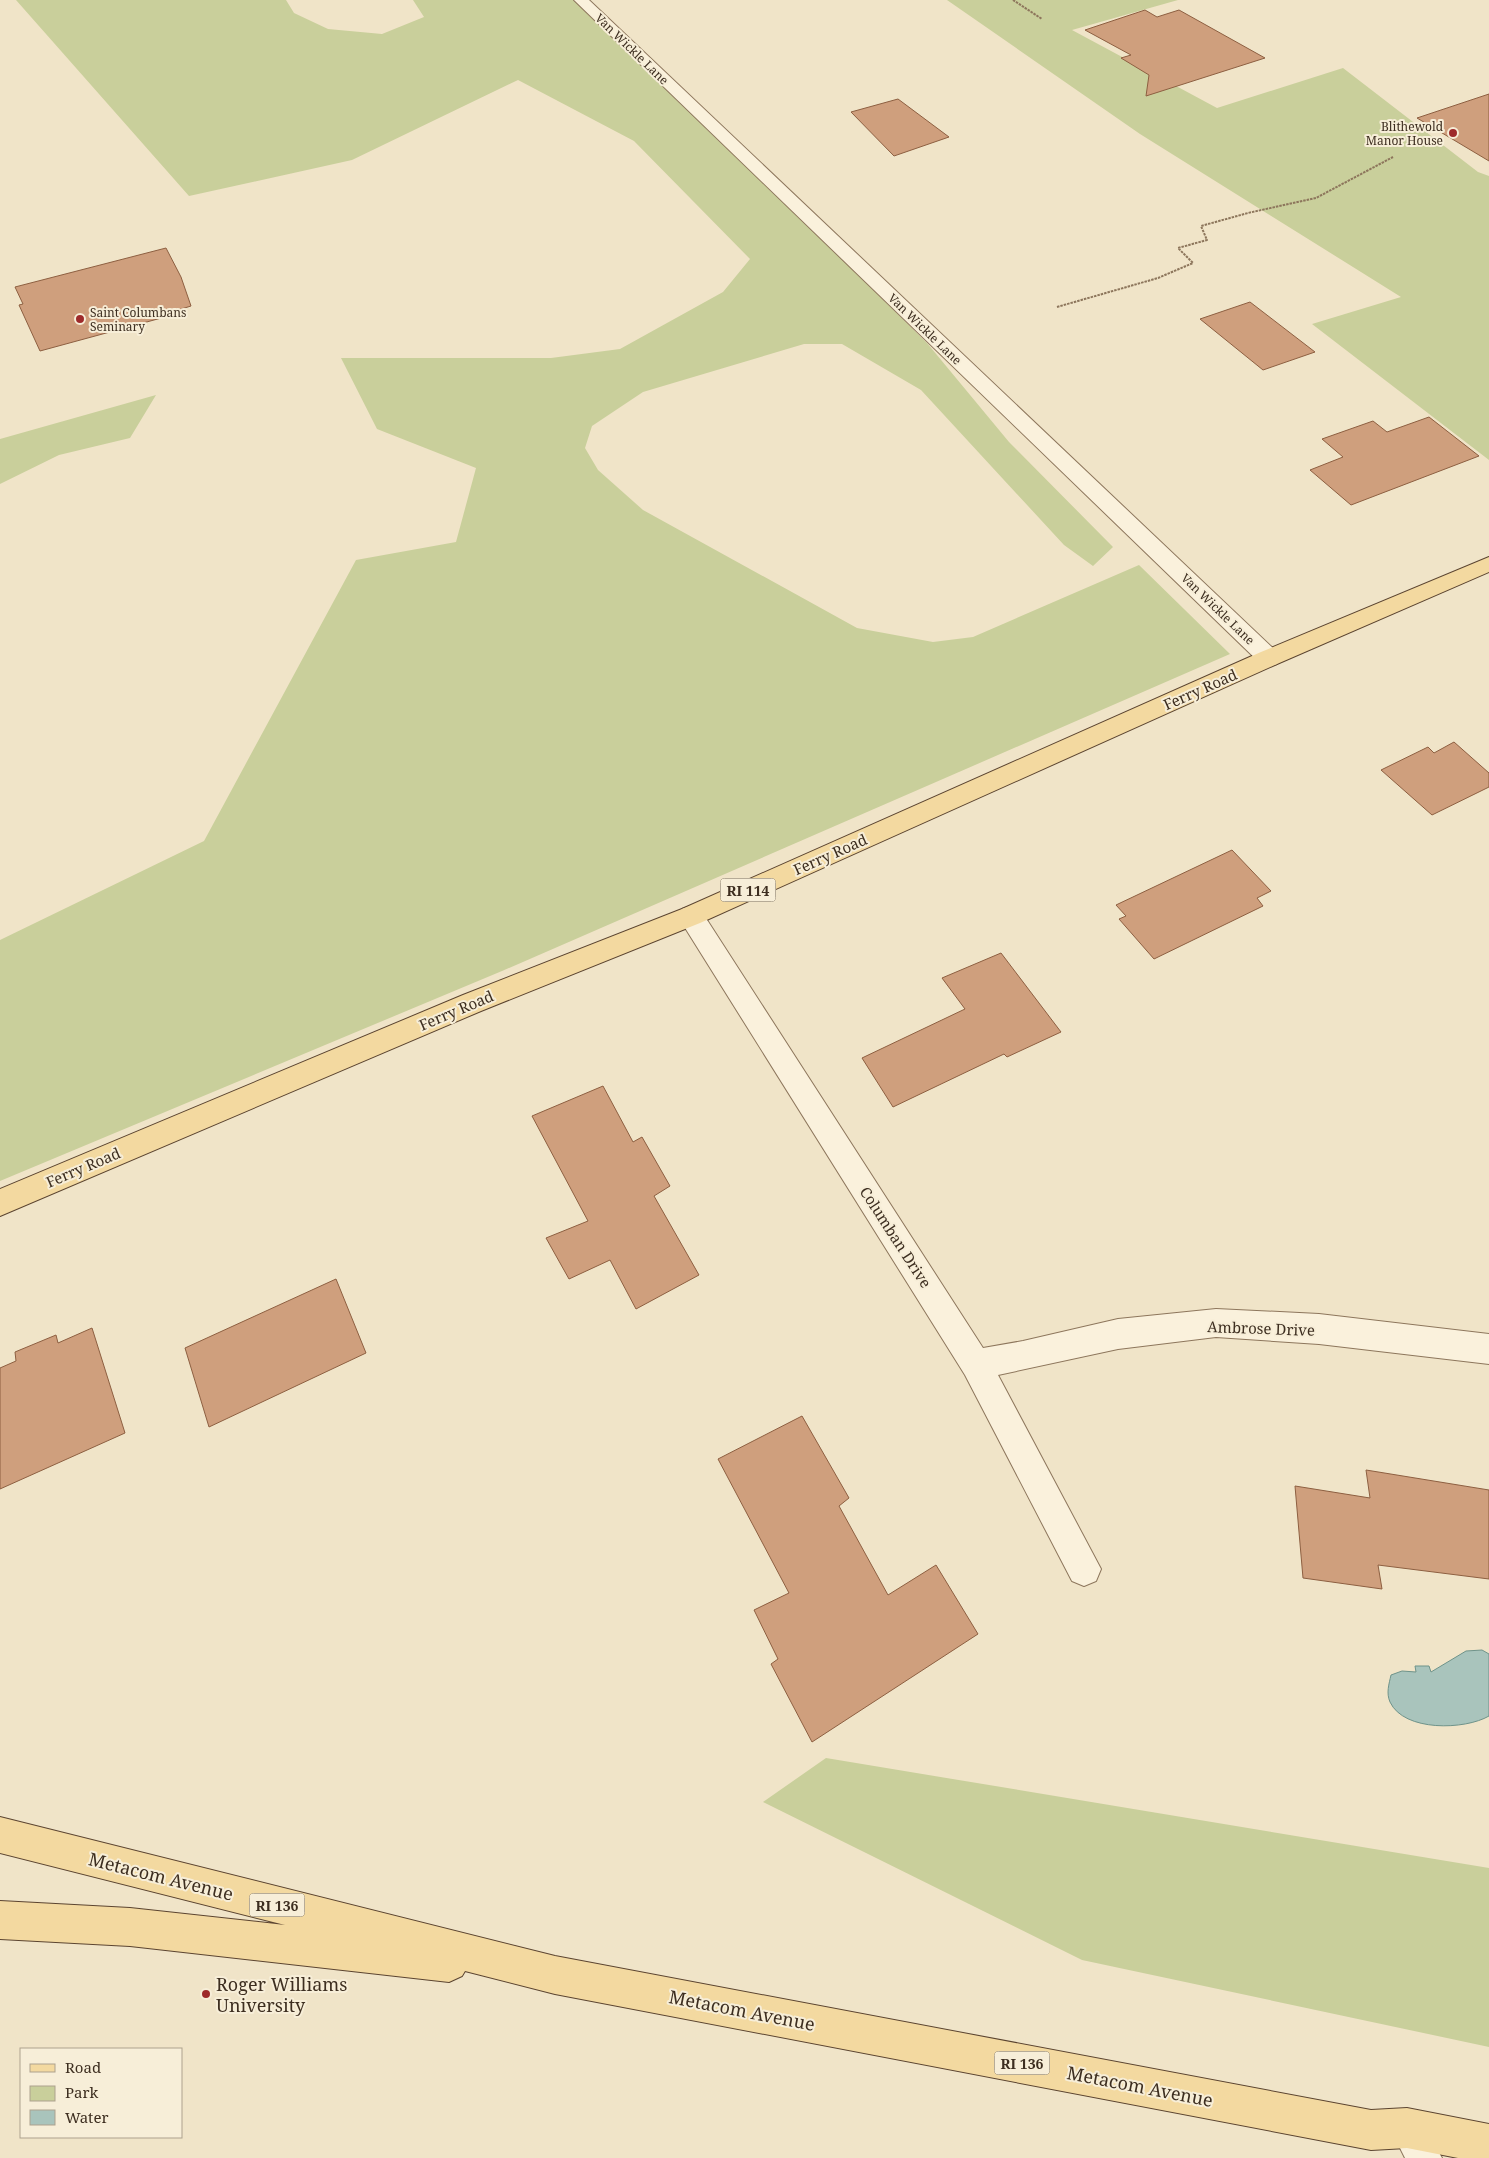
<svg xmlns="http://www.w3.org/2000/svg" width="1489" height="2158" font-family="'Noto Serif',serif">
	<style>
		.green { fill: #c9cf9b }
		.water { fill: #a9c4bc; stroke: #6f938a }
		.building { fill: #cf9f7d; stroke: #8d5f41 }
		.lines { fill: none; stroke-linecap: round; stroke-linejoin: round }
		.lane-casing { stroke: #8d765c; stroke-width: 2 }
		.street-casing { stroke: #8d765c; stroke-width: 2 }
		.primary-casing { stroke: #5b4430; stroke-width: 2 }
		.path { stroke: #8d765c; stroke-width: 2; stroke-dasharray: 2.5 1; stroke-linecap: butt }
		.lane { fill: #faf1dc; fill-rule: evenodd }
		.street { fill: #faf1dc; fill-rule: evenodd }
		.primary { fill: #f3d9a0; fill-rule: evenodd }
		.poi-dot { fill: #9e2a2b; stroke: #f7eed8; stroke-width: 2 }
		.labels { text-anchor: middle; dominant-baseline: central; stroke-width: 4; stroke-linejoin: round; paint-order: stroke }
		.far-street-label { font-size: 12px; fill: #3d2e20; stroke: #f7eed8 }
		.far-poi-label { font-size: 12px; fill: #3d2e20; stroke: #f7eed8; text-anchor: end }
		.shield { fill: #f7eed8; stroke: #756857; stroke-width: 1 }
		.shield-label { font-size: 14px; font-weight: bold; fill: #3d2e20 }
		.street-label { font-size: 15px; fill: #3d2e20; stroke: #f7eed8 }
		.near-street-label { font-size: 18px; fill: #3d2e20; stroke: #f7eed8 }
		.near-poi-label { font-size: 18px; fill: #3d2e20; stroke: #f7eed8; text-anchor: start }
	</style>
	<rect width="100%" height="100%" fill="#f0e4c8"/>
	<path class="green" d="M16 0H286L294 13 328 29 382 34 424 17 413 0H580L927 343 1009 442 1113 547 1093 566 1064 545 921 390 842 344H804L643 392 592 426 585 448 598 470 643 510 857 628 933 642 973 637 1139 565 1230 654 502 971 0 1181V940L204 841 356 560 456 542 476 468 377 429 341 358H551L620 349 723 292 750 259 634 141 518 80 352 160 189 196Z
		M947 0H1178L1072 30 1217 108 1343 68 1478 172 1489 176V460L1312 324 1401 297 1140 134Z
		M156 395 130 438 59 455 0 484V439Z
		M826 1758 1489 1868V2047L1082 1960 763 1802Z"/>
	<path class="water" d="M1482 1650 1489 1654V1716C1465 1730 1404 1732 1390 1702 1386 1693 1389 1684 1391 1675L1402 1671 1416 1672 1415 1666H1429L1431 1672 1466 1651Z"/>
	<path class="building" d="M1145 10 1157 17 1179 10 1265 58 1146 96 1149 75 1121 58 1131 55 1085 30Z
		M1489 94V161L1417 118Z
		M898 99 949 137 894 156 851 112Z
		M166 248 181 277 191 306 175 311 176 314 40 351 19 305 23 304 15 287Z
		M1250 302 1315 352 1263 370 1200 319Z
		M1429 417 1479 456 1351 505 1310 470 1343 457 1322 439 1373 421 1387 432Z
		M1454 742 1489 773V787L1432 815 1381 770 1428 747 1434 753Z
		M1232 850 1271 891 1257 898 1263 906 1154 959 1119 919 1126 916 1116 905Z
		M1001 953 1061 1032 1007 1057 1004 1054 893 1107 862 1058 965 1009 942 978Z
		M603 1086 633 1142 642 1137 670 1186 654 1196 699 1275 636 1309 610 1260 569 1279 546 1238 588 1221 532 1116Z
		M336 1279 366 1353 209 1427 185 1348Z
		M92 1328 125 1433 0 1489V1368L16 1361 15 1352 56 1335 58 1343Z
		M802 1416 849 1498 839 1506 888 1595 936 1565 978 1634 812 1742 771 1664 778 1659 754 1610 789 1593 718 1459Z
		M1366 1470 1489 1490V1579L1378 1565 1382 1589 1303 1578 1295 1486 1370 1498Z"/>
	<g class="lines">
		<defs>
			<path id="lane" d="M1407 2111 1419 2116 1442 2158H1405L1390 2128 1395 2116Z"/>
			<path id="street" d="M574 0H589L1277 652 1280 658 1277 664 1269 666 1261 664Z
				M691 906 700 909 983 1348 1023 1341 1118 1319 1216 1309 1319 1314 1489 1334V1364L1319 1344 1216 1337 1118 1349 998 1375 1101 1569 1096 1581 1084 1586 1072 1581 965 1375 682 923 678 916 682 909Z"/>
			<path id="primary" d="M1489 557V572L1277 664 700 923 481 1011 0 1216V1189L463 995 682 909 1261 652Z
				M0 1817 555 1956 1371 2110 1407 2108 1489 2124V2158H1458L1407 2148 1371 2150 555 1994 465 1971 462 1976 449 1982 130 1946 0 1939V1901L130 1908 285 1925 0 1853Z"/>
		</defs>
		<use href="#lane" class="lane-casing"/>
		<use href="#street" class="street-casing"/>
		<use href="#primary" class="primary-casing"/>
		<path class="path" d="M1013 0 1042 19
			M1057 307 1158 278 1193 263 1178 248 1207 240 1201 226 1248 213 1316 198 1393 157"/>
		<use href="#lane" class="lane"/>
		<use href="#street" class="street"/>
		<use href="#primary" class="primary"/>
	</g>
	<g class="poi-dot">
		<circle cx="1453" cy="133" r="5"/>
		<circle cx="80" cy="319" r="5"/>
		<circle cx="206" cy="1994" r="5"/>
	</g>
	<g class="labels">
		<g class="far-street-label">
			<text transform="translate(632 49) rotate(44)">Van Wickle Lane</text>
			<text transform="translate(925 329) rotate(44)">Van Wickle Lane</text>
			<text transform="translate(1218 609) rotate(44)">Van Wickle Lane</text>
		</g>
		<g class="far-poi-label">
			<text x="1443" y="126">Blithewold<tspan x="1443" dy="14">Manor House</tspan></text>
			<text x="90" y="312" text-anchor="start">Saint Columbans<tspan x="90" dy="14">Seminary</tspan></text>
		</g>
		<g class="shield">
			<rect x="720.5" y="878.5" width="55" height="23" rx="4"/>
			<rect x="249.5" y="1893.5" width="55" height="23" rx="4"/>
			<rect x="994.5" y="2051.5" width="55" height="23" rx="4"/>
		</g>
		<g class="shield-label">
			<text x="748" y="890">RI 114</text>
			<text x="277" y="1905">RI 136</text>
			<text x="1022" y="2063">RI 136</text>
		</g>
		<g class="street-label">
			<text transform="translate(1200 689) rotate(-24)">Ferry Road</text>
			<text transform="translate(830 854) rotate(-24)">Ferry Road</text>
			<text transform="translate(456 1010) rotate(-23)">Ferry Road</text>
			<text transform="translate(83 1167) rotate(-23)">Ferry Road</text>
			<text transform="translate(896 1237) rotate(57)">Columban Drive</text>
			<text transform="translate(1261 1328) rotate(2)">Ambrose Drive</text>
		</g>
		<g class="near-street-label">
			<text transform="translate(161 1876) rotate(14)">Metacom Avenue</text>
			<text transform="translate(742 2010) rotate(11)">Metacom Avenue</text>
			<text transform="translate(1140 2086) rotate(11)">Metacom Avenue</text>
		</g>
		<g class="near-poi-label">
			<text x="216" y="1984">Roger Williams<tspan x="216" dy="21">University</tspan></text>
		</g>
	</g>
	<rect x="20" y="2048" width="162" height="90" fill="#f7eed8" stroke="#ada18e"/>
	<rect x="30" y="2064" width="25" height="8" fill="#f3d9a0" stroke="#ada18e"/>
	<text x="65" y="2073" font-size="15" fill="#3d2e20">Road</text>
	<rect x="30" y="2086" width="25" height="15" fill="#c9cf9b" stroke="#ada18e"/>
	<text x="65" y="2098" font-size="15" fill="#3d2e20">Park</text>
	<rect x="30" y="2110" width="25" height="15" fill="#a9c4bc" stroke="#ada18e"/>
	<text x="65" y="2123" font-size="15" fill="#3d2e20">Water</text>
</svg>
